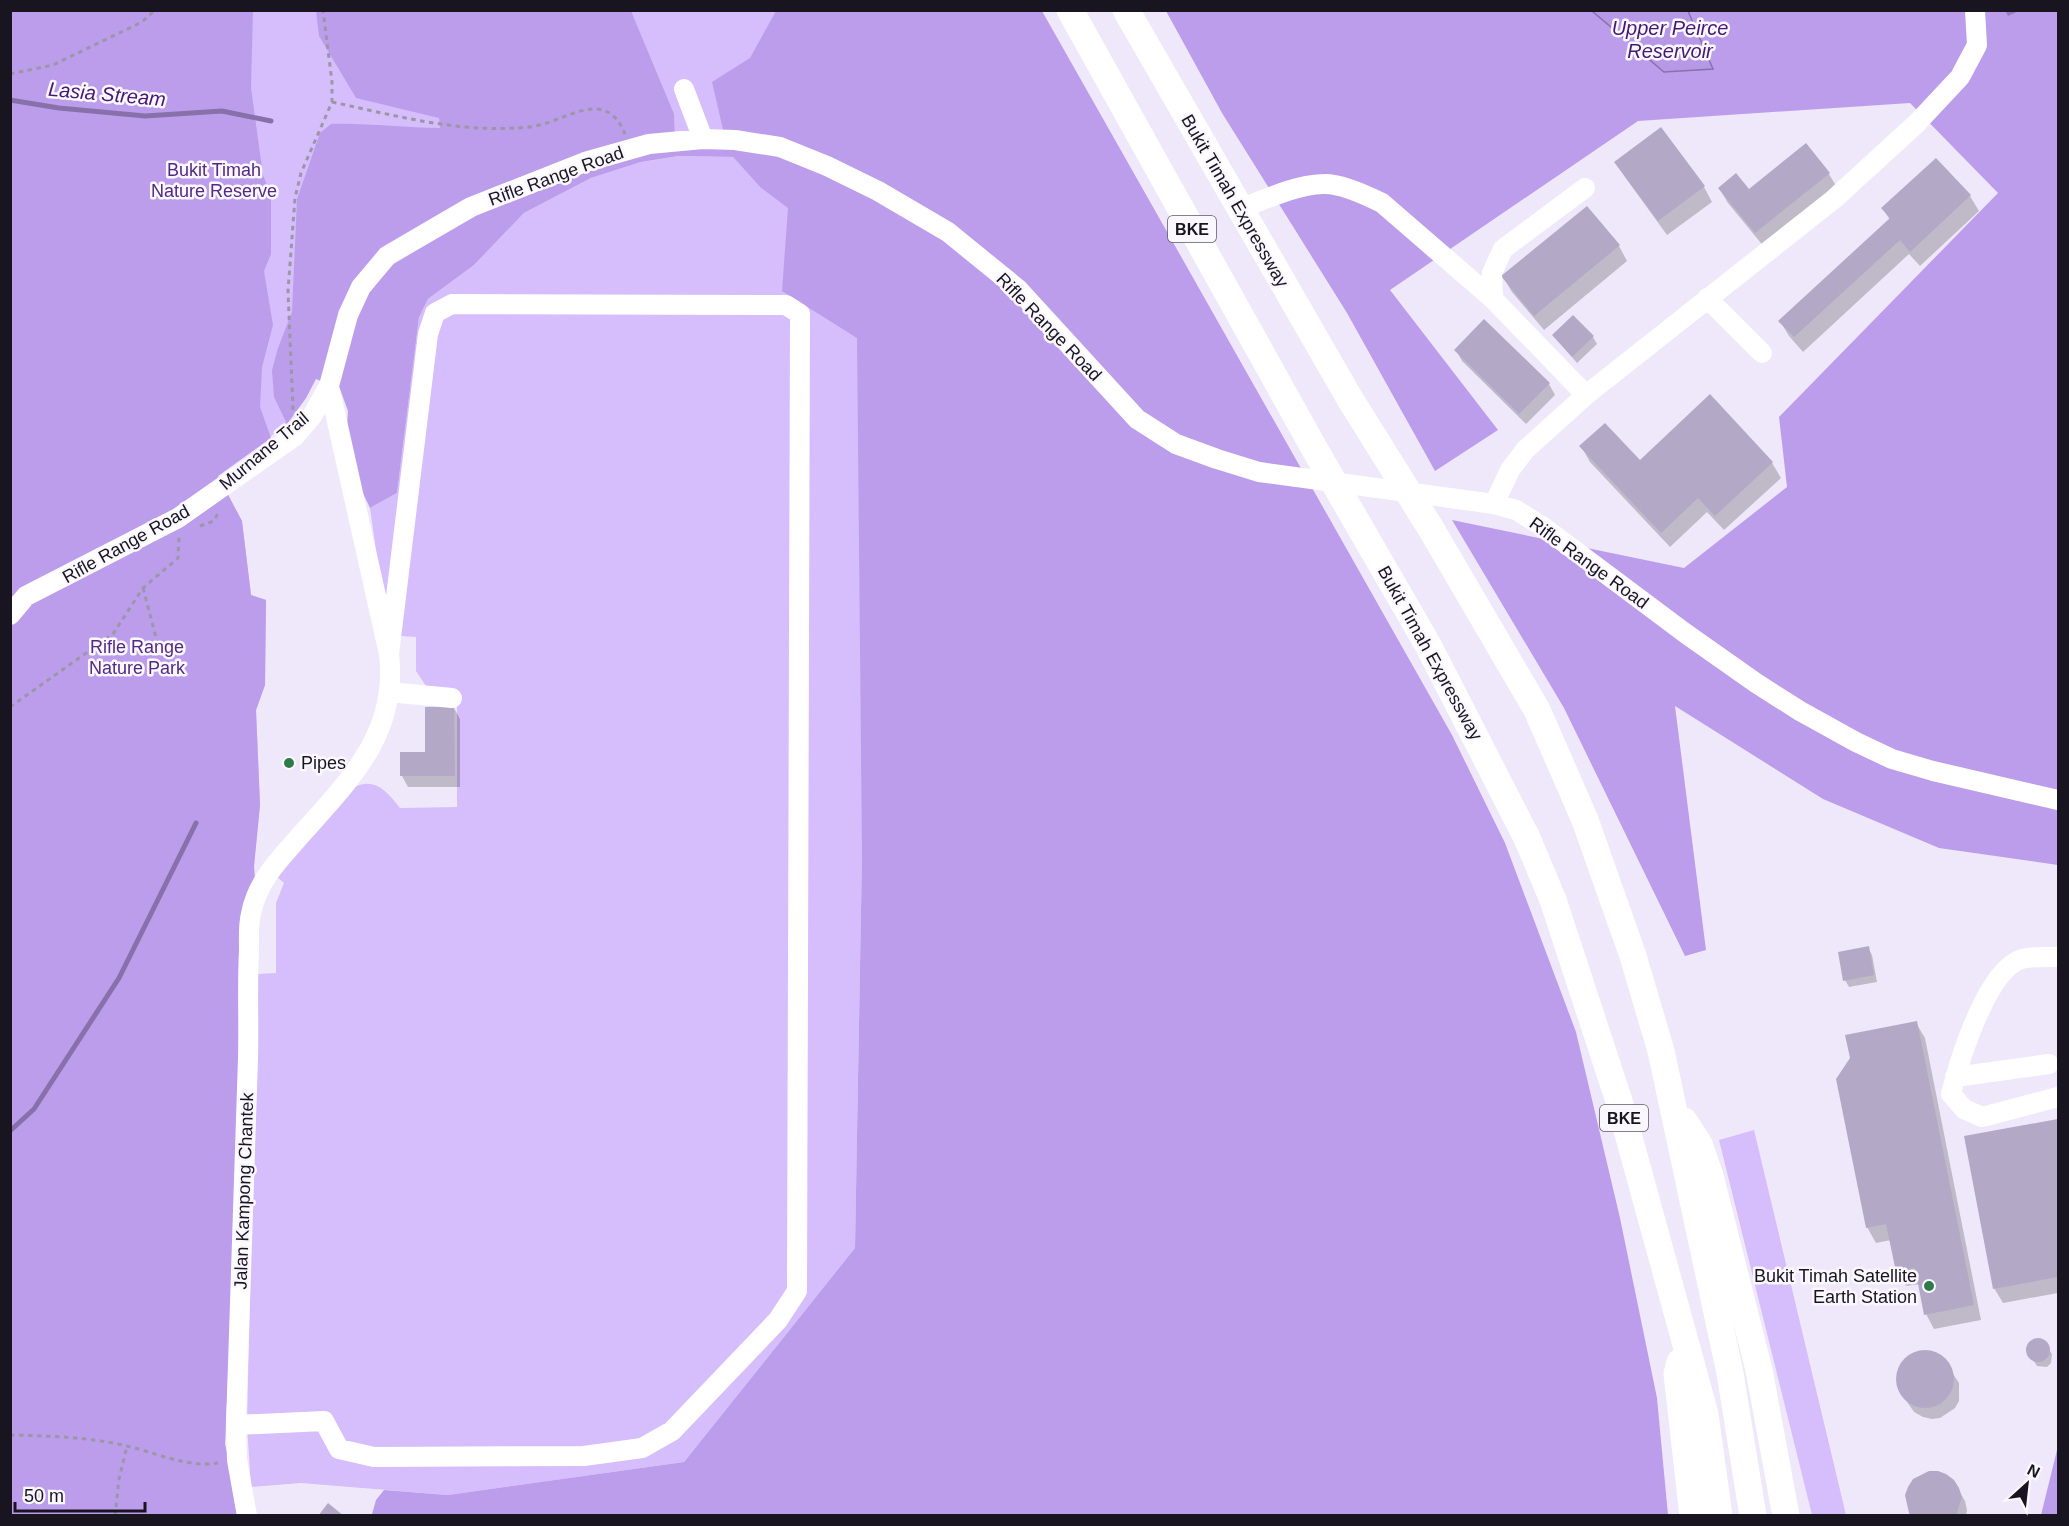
<svg xmlns="http://www.w3.org/2000/svg" width="2069" height="1526" font-family="Arial,sans-serif">
	<style>
		.green { fill: #d5befb }
		.forest { fill: #bc9dec }
		.water { fill: #b798e6; stroke: #8871ab; stroke-width: 1.5 }
		.shadow { fill: #0003 }
		.lines { fill: none; stroke-linecap: round; stroke-linejoin: round }
		.stream { stroke: #8871ab; stroke-width: 5 }
		.building { fill: #b3a9c6 }
		.path { stroke: #9c96a6; stroke-width: 3; stroke-dasharray: 4.5 4.5; stroke-linecap: butt }
		.minor { stroke: #fff; stroke-width: 20 }
		.highway { stroke: #fff; stroke-width: 27 }
		.poi-dot { fill: #2f7a49; stroke: #faf8fe; stroke-width: 2 }
		.labels { text-anchor: middle; dominant-baseline: central; stroke-width: 5; stroke-linejoin: round; paint-order: stroke }
		.shield { fill: #faf8fe; stroke: #5c5963; stroke-width: 1.5 }
		.shield-label { font-size: 16px; font-weight: bold; fill: #191520 }
		.park-label { font-size: 18px; fill: #542983; stroke: #faf8fe }
		.street-label { font-size: 18px; fill: #191520; stroke: #faf8fe }
		.poi-label { font-size: 18px; fill: #191520; stroke: #faf8fe; text-anchor: start }
		.water-label { font-size: 20px; font-style: italic; fill: #461873; stroke: #faf8fe }
	</style>
	<rect width="100%" height="100%" fill="#efe8fb"/>
	<path class="green" d="M10 11H1042L862 854 855 1248 684 1462 448 1495 301 1483 251 1487 247 1425 257 974 276 973V903L284 883 276 876 346 792C371 775 383 786 400 808L457 807V692L426 686 416 671V637L401 636 384 607 370 508 397 493 419 316 428 299 474 265 524 213 591 178 641 162 679 156 733 157 760 187 791 143 675 145 380 248 306 398 287 424 218 476 242 521 251 595 266 600 265 685 256 710 260 805 254 866 255 882 244 913 225 1444 239 1507 11 1515Z
		M1754 1130 1846 1515H1812L1719 1140Z"/>
	<path class="forest" d="M10 11H253L251 88 263 175 271 195V254L264 271 273 325 262 367 260 407 271 438 218 476 242 521 251 595 266 600 265 685 256 710 260 805 254 866 255 882 243 1046 225 1444 240 1515H11Z
		M316 11H631L674 114 675 144 724 134 712 82 750 58 776 11H1042L1452 735 1505 843 1576 1032 1620 1218 1657 1398 1668 1515 376 1516 372 1514 376 1500 384 1490 448 1495 684 1462 855 1248 862 854 857 338 782 291 788 208 760 187 733 157 679 156 641 162 591 178 524 213 474 265 428 299 419 317 397 493 370 508 359 485 347 426 348 411 340 389 316 379 306 398 287 424 274 397 272 370 278 348 292 312 297 199 320 133 331 124C369 123 403 128 440 128L439 118 356 98 319 36Z
		M1166 11H1592L1664 72 1713 69 1688 11H2058V865L1939 848 1823 799 1675 706 1706 950 1685 956 1564 708 1452 520 1684 568 1787 487 1779 417 1998 193 1910 103 1638 121 1390 290 1498 430 1435 471 1347 313 1222 113Z
		M2058 1446V1515H2041Z"/>
	<path class="water" d="M1592 11H1688L1713 69 1664 72Z"/>
	<path class="shadow" d="M2005 10H2021L2008 16Z
		M1936 160 1970 196 1979 211 1920 266 1909 254 1803 352 1789 336 1780 321 1890 220 1883 209Z
		M1616 162 1704 187 1712 202 1667 235 1625 177Z
		M1829 174 1838 189 1765 248 1728 203 1719 188 1749 191Z
		M1587 208 1619 246 1627 261 1544 330 1512 292 1503 277Z
		M1554 336 1593 337 1597 344 1577 363Z
		M1456 350 1549 384 1555 395 1526 424 1462 361Z
		M1581 446 1640 462 1772 463 1781 478 1724 530 1707 512 1670 547 1590 462Z
		M454 708 460 719V787H408L402 776 426 753Z
		M1868 948 1872 955 1877 982 1849 987 1845 980Z
		M1916 1023 1925 1038 1981 1320 1934 1329 1926 1314 1920 1284 1906 1286 1897 1271 1891 1240 1876 1243 1867 1227Z
		M2058 1121V1293L2003 1303 1994 1288 1965 1137Z
		M2033 1341H2043L2052 1354 2051 1363 2047 1367 2037 1366 2029 1353V1346Z
		M1925 1351 1942 1357 1959 1383V1401L1955 1408 1940 1418 1932 1419 1923 1417 1914 1412 1901 1393 1898 1384V1374L1901 1365 1907 1358 1916 1353Z
		M1953 1481 1965 1501 1967 1510 1966 1516H1912Z"/>
	<g class="lines">
		<path class="stream" d="M10 100 59 108 145 116 222 111 271 121
			M10 1131 34 1109 119 978 196 823"/>
	</g>
	<path class="building" d="M1661 127 1705 186 1658 221 1614 162Z
		M1806 143 1830 173 1755 233 1718 188 1736 173 1749 189Z
		M1936 158 1971 195 1910 252 1900 240 1794 337 1778 321 1890 218 1881 208Z
		M1587 206 1620 245 1534 316 1501 276Z
		M1573 315 1594 336 1572 357 1552 335Z
		M1484 319 1550 383 1519 414 1454 350Z
		M1710 394 1773 462 1715 516 1698 498 1661 533 1579 446 1605 423 1640 460Z
		M454 706 455 776H400V752H425V707Z
		M1869 946 1874 975 1843 981 1838 952Z
		M1917 1021 1974 1305 1924 1315 1915 1268 1896 1272 1886 1224 1866 1228 1836 1079 1850 1058 1845 1035Z
		M2058 1119V1277L1993 1289 1964 1136Z
		M2026 1350a12 12 0 1 1 24 0a12 12 0 1 1-24 0Z
		M1896 1379a29 29 0 1 1 58 0a29 29 0 1 1-58 0Z
		M1929 1471H1938L1946 1474 1954 1480 1959 1488 1962 1497 1956 1516H1911L1909 1513 1905 1495 1908 1487 1913 1479Z
		M328 1503 344 1516H318Z"/>
	<g class="lines">
		<path class="path" d="M10 74 53 65 142 22 155 10
			M332 102C397 116 463 134 529 127 563 124 605 84 625 134
			M293 410 288 291 295 198 301 173 332 102V82L323 10
			M200 526 214 521 218 513
			M143 588 159 649
			M10 707 113 634 143 588 178 558 179 536
			M10 1435C50 1436 89 1437 127 1446 157 1453 187 1468 218 1463
			M115 1516 119 1479 127 1446"/>
		<path class="minor" d="M684 89 703 139
			M1240 209C1266 199 1295 185 1323 184 1340 183 1366 195 1382 203L1493 299 1586 395
			M1707 298 1762 353
			M1493 299 1492 273 1503 249 1585 188
			M1494 504 1510 470 1525 450 1586 395 1834 199 1917 123 1960 77 1977 45 1975 10
			M10 615 26 596 178 518 295 436 312 416 329 386 348 315 361 287 387 256 471 207 585 162 649 144 703 139 735 140 780 147 827 166 878 191 948 232 1018 289 1137 419 1176 444 1217 459 1259 472 1494 504 1516 510 1542 526 1685 633 1756 683 1800 711 1856 742 1892 759 1933 771 2058 800
			M389 692 452 698
			M1955 1077 2049 1064
			M2058 1097 1982 1117 1964 1109 1951 1094C1959 1061 1987 969 2022 959 2033 956 2047 957 2058 957
			M236 1425 324 1421 339 1449 374 1457 584 1456 642 1448 672 1431 778 1320 797 1291 800 314 786 305 452 304 435 313 428 334 389 654
			M247 1516 237 1460 236 1425C240 1303 244 1181 248 1058 249 1022 247 986 249 950 249 938 248 925 251 914 256 886 274 865 292 845 342 787 399 739 389 654L329 386"/>
		<path class="highway" d="M1070 10 1314 448 1428 645 1527 838 1553 900 1619 1101 1705 1414 1719 1516
			M1126 10 1350 399 1430 527 1537 710 1585 820 1633 956 1661 1051 1730 1373 1753 1516
			M1684 1121 1699 1144 1710 1176 1759 1370 1786 1516
			M1680 1362 1677 1374 1693 1516"/>
	</g>
	<g class="poi-dot">
		<circle cx="289" cy="763" r="6"/>
		<circle cx="1929" cy="1286" r="6"/>
	</g>
	<g class="labels">
		<g class="shield">
			<rect x="1168" y="216" width="48" height="26" rx="4.5"/>
			<rect x="1600" y="1105" width="48" height="26" rx="4.5"/>
		</g>
		<g class="shield-label">
			<text x="1192" y="229">BKE</text>
			<text x="1624" y="1118">BKE</text>
		</g>
		<g class="park-label">
			<text x="214" y="170">Bukit Timah<tspan x="214" dy="21">Nature Reserve</tspan></text>
			<text x="137" y="647">Rifle Range<tspan x="137" dy="21">Nature Park</tspan></text>
		</g>
		<g class="street-label">
			<text transform="translate(556 176) rotate(-20)">Rifle Range Road</text>
			<text transform="translate(1235 201) rotate(60)">Bukit Timah Expressway</text>
			<text transform="translate(1049 327) rotate(46)">Rifle Range Road</text>
			<text transform="translate(264 451) rotate(-40)">Murnane Trail</text>
			<text transform="translate(126 544) rotate(-29)">Rifle Range Road</text>
			<text transform="translate(1589 563) rotate(36)">Rifle Range Road</text>
			<text transform="translate(1430 653) rotate(61)">Bukit Timah Expressway</text>
			<text transform="translate(244 1191) rotate(-88)">Jalan Kampong Chantek</text>
		</g>
		<g class="poi-label">
			<text x="301" y="763">Pipes</text>
			<text x="1917" y="1276" text-anchor="end">Bukit Timah Satellite<tspan x="1917" dy="21">Earth Station</tspan></text>
		</g>
		<g class="water-label">
			<text x="1670" y="28">Upper Peirce<tspan x="1670" dy="23">Reservoir</tspan></text>
			<text transform="translate(107 94) rotate(5)">Lasia Stream</text>
		</g>
	</g>
	<rect width="2069" height="1526" fill="none" stroke="#191520" stroke-width="24"/>
	<g transform="translate(2027 1484) rotate(27)" stroke="#faf8fe" stroke-width="4.5" paint-order="stroke">
	<path d="M0-4.5L10 22L0 15L-10 22Z" fill="#191520"/>
	<text y="-9" font-size="16" font-weight="bold" text-anchor="middle" fill="#191520">N</text>
	</g>
	<path d="M15 1502v9h130v-9" fill="none" stroke="#191520" stroke-width="3"/>
	<text x="24" y="1502" font-size="18" fill="#191520" stroke="#faf8fe" stroke-width="4.5" paint-order="stroke">50 m</text>
</svg>
